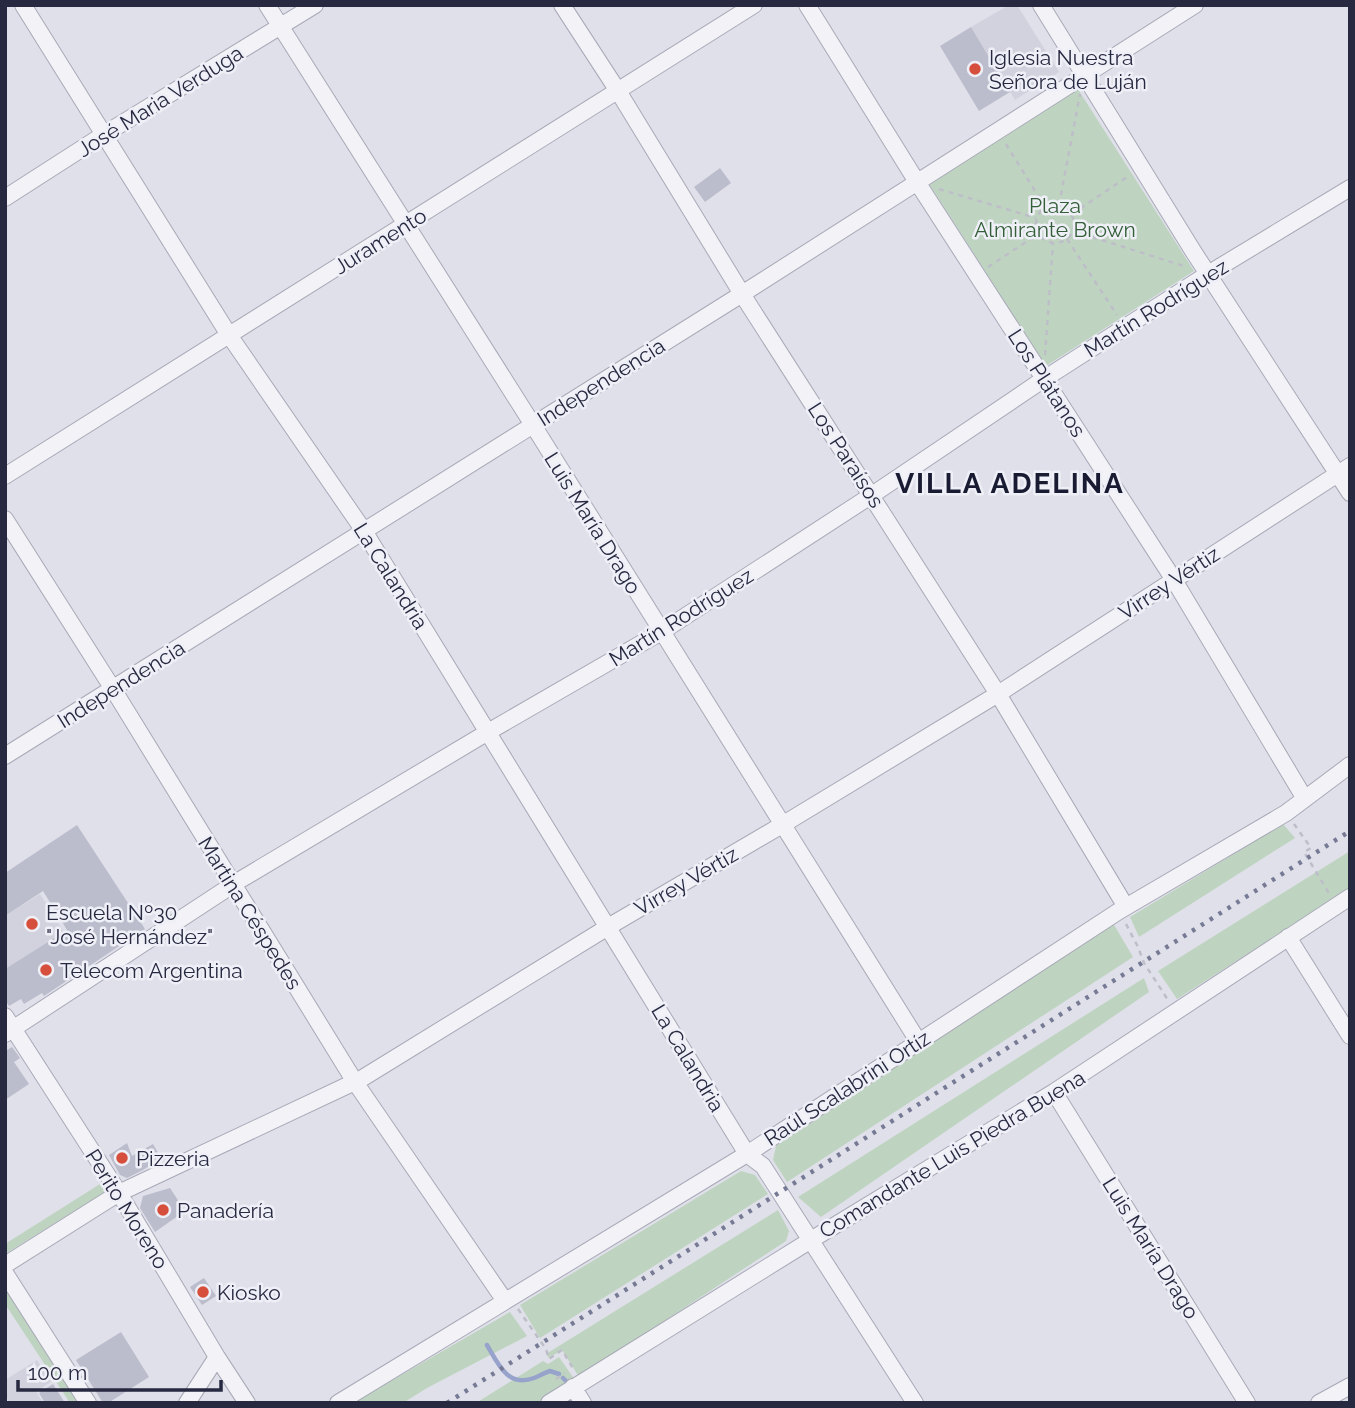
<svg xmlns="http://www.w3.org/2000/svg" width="1355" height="1408" font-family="Raleway,sans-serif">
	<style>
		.built { fill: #d1d2de }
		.green { fill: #bfd4c0 }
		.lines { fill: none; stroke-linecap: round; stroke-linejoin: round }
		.stream { stroke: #98a3cc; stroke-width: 4.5 }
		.building { fill: #bcbdcc }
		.minor-casing { stroke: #a8a9b7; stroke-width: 18 }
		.path { stroke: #bdbec8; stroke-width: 2.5; stroke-dasharray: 5 5; stroke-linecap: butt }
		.minor { stroke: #f2f2f7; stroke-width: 16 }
		.rail { stroke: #777a94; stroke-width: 4.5; stroke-dasharray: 3.5 7; stroke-linecap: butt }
		.poi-dot { fill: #d64f3c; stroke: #eff0f7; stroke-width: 2.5 }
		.labels { text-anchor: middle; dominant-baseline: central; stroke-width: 5; stroke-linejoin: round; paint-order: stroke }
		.poi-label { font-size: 21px; fill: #272941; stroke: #eff0f7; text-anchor: start }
		.street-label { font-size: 21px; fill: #272941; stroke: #eff0f7 }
		.park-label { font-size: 21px; fill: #335e37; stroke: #eff0f7 }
		.district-label { font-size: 28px; font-weight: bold; letter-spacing: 2px; fill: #191b32; stroke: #eff0f7 }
	</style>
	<rect width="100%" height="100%" fill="#dfe0e9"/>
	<path class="built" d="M1009 5H1017L1059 72 1015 100 971 27Z
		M40 894 64 932 5 969V916Z
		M37 1360 51 1382 36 1391 43 1403H10L5 1395V1380Z"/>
	<path class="green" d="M1074 83 1194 271 1046 366 926 179Z
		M1283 824 1295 838 1139 937 1130 917Z
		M1350 851V888L1177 999 1158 971Z
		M1113 923 1133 957 787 1182 773 1160 776 1146Z
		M1144 978 1149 992 821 1217 798 1197Z
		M741 1171 755 1175 768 1194 540 1338 520 1305Z
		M100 1184 105 1192 5 1254V1244Z
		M778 1210 789 1231 786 1241 579 1377 562 1350 549 1358 546 1354Z
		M5 1289 78 1403H70L5 1304Z
		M510 1312 527 1336 427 1388 403 1403H353Z
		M559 1357 575 1380 540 1403H476L543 1361 548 1364Z"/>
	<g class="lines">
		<path class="stream" d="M487 1345C498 1364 508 1388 534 1378 539 1376 544 1373 550 1371L559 1374
			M563 1378 567 1382"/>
	</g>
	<path class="building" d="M971 27 1010 92 979 111 940 46Z
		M720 168 731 183 705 202 694 187Z
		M77 825 145 929 44 996 42 993 24 1004 21 999 9 1006 5 1000V969L67 930 43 891 5 916V873Z
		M12 1047 20 1058 14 1062 29 1084 5 1100V1048L7 1050Z
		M127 1143 132 1156 153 1144 161 1158 143 1170 127 1178 120 1175 109 1155Z
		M170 1188 185 1211 155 1232 140 1208 143 1196Z
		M204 1278 216 1296 202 1305 190 1287Z
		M121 1332 149 1377 108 1403H103L76 1360Z
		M53 1384 65 1403H45L39 1393Z"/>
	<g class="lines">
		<defs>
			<path id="minor" d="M23 5 229 335 364 531 747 1154 763 1166 915 1403
				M267 5 533 425 918 1041
				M562 5 618 91 742 294 998 694 1126 907
				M807 5 917 182 1174 580 1305 799
				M1041 5 1193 251 1350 493
				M5 198 103 135 315 5
				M5 476 754 5
				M5 519 113 689 355 1082 505 1301
				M5 756 742 294 1195 5
				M1288 937 1350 1036
				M5 1016 119 1193 217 1357 247 1403
				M5 1034 240 880 488 732 661 632 872 495 1044 379 1208 274 1350 188
				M1054 1092 1247 1403
				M5 1265 119 1193 361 1079 608 927 782 825 998 694 1350 466
				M5 1273 88 1403
				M573 1387 583 1403
				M187 1403 217 1357
				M338 1403 747 1154 1119 911 1286 813 1350 765
				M549 1403 811 1240 1054 1092 1350 897
				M1319 1403 1350 1386"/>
		</defs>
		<use href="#minor" class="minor-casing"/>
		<path class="path" d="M1006 144 1045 207
			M939 189 1036 218
			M1036 224a19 19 0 1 1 38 0a19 19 0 1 1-38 0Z
			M1059 205 1080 94
			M1072 214 1130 175
			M1073 231 1187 267
			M1067 239 1117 315
			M988 267 1038 234
			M1045 355 1053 243
			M1294 824 1311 848 1304 852 1330 895
			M1126 924 1138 947 1144 963 1168 1000
			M518 1309 546 1349 549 1359 562 1350 574 1370
			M556 1379 565 1373"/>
		<use href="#minor" class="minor"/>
		<path class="rail" d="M447 1403 1350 831"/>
	</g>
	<g class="poi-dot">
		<circle cx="975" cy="69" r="7"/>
		<circle cx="32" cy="924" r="7"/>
		<circle cx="46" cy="970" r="7"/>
		<circle cx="122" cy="1158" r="7"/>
		<circle cx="163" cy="1210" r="7"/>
		<circle cx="203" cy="1292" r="7"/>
	</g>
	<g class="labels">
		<g class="poi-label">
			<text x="989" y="57">Iglesia Nuestra<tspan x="989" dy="24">Señora de Luján</tspan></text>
			<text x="46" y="912">Escuela Nº30<tspan x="46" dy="24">"José Hernández"</tspan></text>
			<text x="60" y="970">Telecom Argentina</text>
			<text x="136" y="1158">Pizzeria</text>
			<text x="177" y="1210">Panadería</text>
			<text x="217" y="1292">Kiosko</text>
		</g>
		<g class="street-label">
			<text transform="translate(160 101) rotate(-32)">José Maria Verduga</text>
			<text transform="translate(380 241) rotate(-32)">Juramento</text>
			<text transform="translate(1156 308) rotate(-32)">Martín Rodríguez</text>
			<text transform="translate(601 382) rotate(-32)">Independencia</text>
			<text transform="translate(1047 383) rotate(57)">Los Plátanos</text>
			<text transform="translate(846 455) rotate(57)">Los Paraísos</text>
			<text transform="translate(593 523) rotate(58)">Luis María Drago</text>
			<text transform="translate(391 576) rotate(58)">La Calandria</text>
			<text transform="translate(1169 583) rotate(-33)">Virrey Vértiz</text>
			<text transform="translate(681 617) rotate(-32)">Martín Rodríguez</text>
			<text transform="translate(121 684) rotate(-32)">Independencia</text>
			<text transform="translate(686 881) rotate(-30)">Virrey Vértiz</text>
			<text transform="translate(250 913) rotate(58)">Martina Céspedes</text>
			<text transform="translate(688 1058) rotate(59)">La Calandria</text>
			<text transform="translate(847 1088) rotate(-33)">Raúl Scalabrini Ortíz</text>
			<text transform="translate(952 1154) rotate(-31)">Comandante Luis Piedra Buena</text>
			<text transform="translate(127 1209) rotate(58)">Perito Moreno</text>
			<text transform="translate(1151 1248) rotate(58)">Luis María Drago</text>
		</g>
		<g class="park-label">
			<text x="1055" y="205">Plaza<tspan x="1055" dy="24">Almirante Brown</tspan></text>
		</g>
		<g class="district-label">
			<text x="1010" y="483">VILLA ADELINA</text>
		</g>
	</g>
	<rect width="1355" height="1408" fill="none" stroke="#272941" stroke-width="14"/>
	<path d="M18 1380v10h203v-10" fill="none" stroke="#272941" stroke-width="3.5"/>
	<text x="28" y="1380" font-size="21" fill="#272941" stroke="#eff0f7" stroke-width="5" paint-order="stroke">100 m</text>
</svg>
